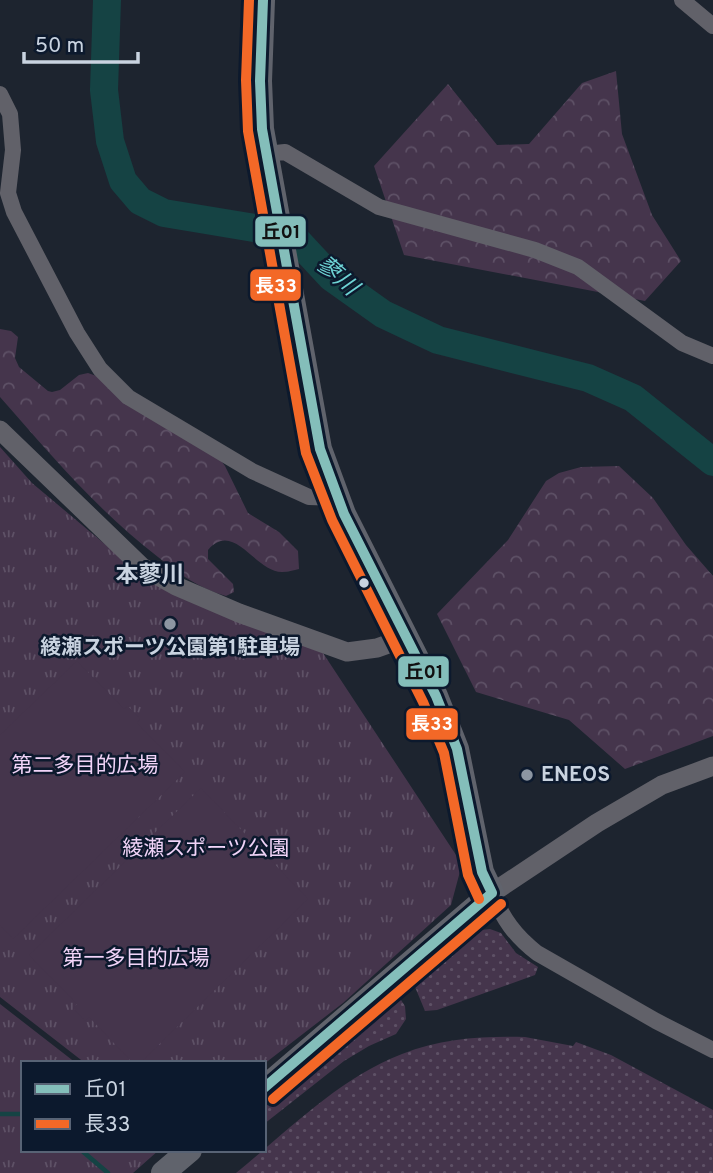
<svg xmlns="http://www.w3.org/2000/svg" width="713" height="1173" font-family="Overpass,'Noto Sans JP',sans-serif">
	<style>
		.grass { fill: url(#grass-dots) }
		.forest { fill: url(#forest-crowns) }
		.park { fill: url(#park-tufts) }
		.garden { fill: #45354c }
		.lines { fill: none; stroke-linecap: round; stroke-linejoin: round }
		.stream { stroke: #154344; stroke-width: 4.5 }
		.river { stroke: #154344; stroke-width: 28 }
		.minor { stroke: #616169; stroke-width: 16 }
		.tertiary { stroke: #616169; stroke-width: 19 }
		.primary { stroke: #60636c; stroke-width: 24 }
		.bus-1-casing { stroke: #0c192d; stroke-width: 16 }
		.bus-2-casing { stroke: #0c192d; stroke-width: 16 }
		.bus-1 { stroke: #84beba; stroke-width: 10 }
		.bus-2 { stroke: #f36827; stroke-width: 10 }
		.bus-dot { fill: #c9d3e0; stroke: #0c192d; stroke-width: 2.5 }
		.poi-dot { fill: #8d96a2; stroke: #0c192d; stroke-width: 2.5 }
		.labels { text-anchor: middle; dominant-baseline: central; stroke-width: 5; stroke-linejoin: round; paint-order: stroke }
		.poi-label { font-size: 21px; font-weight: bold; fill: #c9d3e0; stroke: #0c192d }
		.park-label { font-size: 21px; fill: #f1d4f8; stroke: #0c192d }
		.water-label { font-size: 23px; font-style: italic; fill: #6ed3d4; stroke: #0c192d }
		.neighbourhood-label { font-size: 23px; font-weight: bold; fill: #c9d3e0; stroke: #0c192d }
		.line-badge { stroke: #0c192d; stroke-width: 2.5 }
		.badge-label { font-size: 19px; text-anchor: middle; font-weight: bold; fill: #fff }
		.pale-badge-label { font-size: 19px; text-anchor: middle; font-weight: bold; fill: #111 }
	</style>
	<defs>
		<pattern id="grass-dots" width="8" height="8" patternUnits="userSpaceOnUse" patternTransform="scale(1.75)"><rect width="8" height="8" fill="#45354c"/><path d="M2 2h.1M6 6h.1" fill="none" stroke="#5e5166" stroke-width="1.8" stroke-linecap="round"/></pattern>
		<pattern id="forest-crowns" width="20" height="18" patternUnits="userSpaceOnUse" patternTransform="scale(1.75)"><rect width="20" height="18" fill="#45354c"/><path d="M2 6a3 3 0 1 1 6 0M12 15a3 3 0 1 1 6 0" fill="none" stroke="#5e5166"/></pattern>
		<pattern id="park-tufts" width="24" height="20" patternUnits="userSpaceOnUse" patternTransform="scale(1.75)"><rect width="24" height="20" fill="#45354c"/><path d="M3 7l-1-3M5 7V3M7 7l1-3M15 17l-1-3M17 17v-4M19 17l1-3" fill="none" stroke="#5e5166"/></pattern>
	</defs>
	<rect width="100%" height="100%" fill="#1d242f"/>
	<path class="grass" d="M490 929 501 933 516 953 538 967 535 975 437 1010 425 1011 415 987 481 930Z
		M396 999 401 1000 405 1006 406 1019 396 1034 369 1046 344 1061 264 1124V1108Z
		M525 1037 573 1046 576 1042 611 1055 713 1110V1173H236C288 1131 339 1078 402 1054 442 1038 483 1036 525 1037Z"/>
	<path class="forest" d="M616 71 622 134 652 215 681 261 645 301 404 255 374 166 448 84 497 145 529 144 582 83Z
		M0 329 11 331 18 337 15 358 19 367 48 391 52 392 60 390 79 375 88 373 116 383 204 438 225 466 248 513 279 532 298 551 299 569C294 570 287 572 282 572 254 571 234 520 208 550V559L233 584 234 592 226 596C200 589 179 574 158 557 98 511 50 454 0 397Z
		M619 466 653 498 686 545 713 576V736L625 769 569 720 476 692 437 614 508 540 546 481 559 473 581 467Z"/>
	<path class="park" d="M0 447 32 483 138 572 323 653 462 864 451 905 343 1003 264 1064 85 1063 0 997Z
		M0 1004 76 1063H23V1150H159L133 1173H0Z"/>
	<path class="garden" d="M77 661 124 709 128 706 140 719 137 723 185 772 13 939 0 925V735Z
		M201 788 248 837 252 834 264 846 261 850 308 899 140 1063H133L89 1017 85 1021 73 1008 77 1004 29 955Z"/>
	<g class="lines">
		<path class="stream" d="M0 1114H23
			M81 1150 108 1173"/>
		<path class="river" d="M107 0 104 90 110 141 123 181 140 201 164 213 291 234 331 277 383 314 438 340 588 378 633 398 713 462"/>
		<path class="minor" d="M682 0 713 26
			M0 94 10 114 13 150 8 193 14 212 77 333 100 369 128 397 252 471 309 497 337 498
			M266 154 285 152 379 207 535 250 578 267 682 343 713 356
			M492 893C503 919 515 936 537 953L656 1021 713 1050"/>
		<path class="tertiary" d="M0 430 142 567 176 586 239 613 347 652 377 648 405 638
			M492 893 597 823 662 785 713 766"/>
		<path class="primary" d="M263 0 260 81 262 129 320 449 344 514 436 696 457 749 482 872 492 893 264 1088
			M163 1173 190 1150"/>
		<defs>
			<path id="bus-1" d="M263 0 260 81 262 129 320 449 344 514 436 696 457 749 482 872 492 893
				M264 1088 492 893"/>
			<path id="bus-2" d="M249 0 246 80 248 131 306 453 332 520 423 702 444 753 468 875 479 899
				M273 1099 501 904"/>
		</defs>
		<use href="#bus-1" class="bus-1-casing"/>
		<use href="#bus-2" class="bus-2-casing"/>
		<use href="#bus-1" class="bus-1"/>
		<use href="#bus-2" class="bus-2"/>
	</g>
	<circle class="bus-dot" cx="364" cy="583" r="6"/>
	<g class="poi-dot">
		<circle cx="170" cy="624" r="7"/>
		<circle cx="527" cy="775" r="7"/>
	</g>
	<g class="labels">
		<g class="poi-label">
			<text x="170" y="648">綾瀬スポーツ公園第1駐車場</text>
			<text x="541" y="775" text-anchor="start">ENEOS</text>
		</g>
		<g class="park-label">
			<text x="85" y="766">第二多目的広場</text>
			<text x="206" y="849">綾瀬スポーツ公園</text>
			<text x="136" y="959">第一多目的広場</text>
		</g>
		<g class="water-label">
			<text transform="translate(336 277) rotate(41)">蓼川</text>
		</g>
		<g class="neighbourhood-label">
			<text x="150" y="576">本蓼川</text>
		</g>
	</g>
	<g class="line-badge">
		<rect x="254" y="215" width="53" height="33" rx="7" fill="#84beba"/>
		<rect x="249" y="268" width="53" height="34" rx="7" fill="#f36827"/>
		<rect x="397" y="655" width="53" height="33" rx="7" fill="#84beba"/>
		<rect x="405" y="707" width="54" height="34" rx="7" fill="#f36827"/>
	</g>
	<g class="badge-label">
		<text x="276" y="292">長33</text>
		<text x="432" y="730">長33</text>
	</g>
	<g class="pale-badge-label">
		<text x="281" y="238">丘01</text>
		<text x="424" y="678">丘01</text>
	</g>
	<rect x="21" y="1061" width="245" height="91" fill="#0c192d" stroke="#586375" stroke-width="2"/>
	<rect x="35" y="1084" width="35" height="10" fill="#84beba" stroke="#586375" stroke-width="2"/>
	<text x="84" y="1096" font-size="21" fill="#c9d3e0">丘01</text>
	<rect x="35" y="1119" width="35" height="10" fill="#f36827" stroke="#586375" stroke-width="2"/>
	<text x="84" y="1131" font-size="21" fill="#c9d3e0">長33</text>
	<path d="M24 52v10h114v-10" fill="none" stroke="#c9d3e0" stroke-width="3.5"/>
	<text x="35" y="52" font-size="21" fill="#c9d3e0" stroke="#0c192d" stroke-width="5" paint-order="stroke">50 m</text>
</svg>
